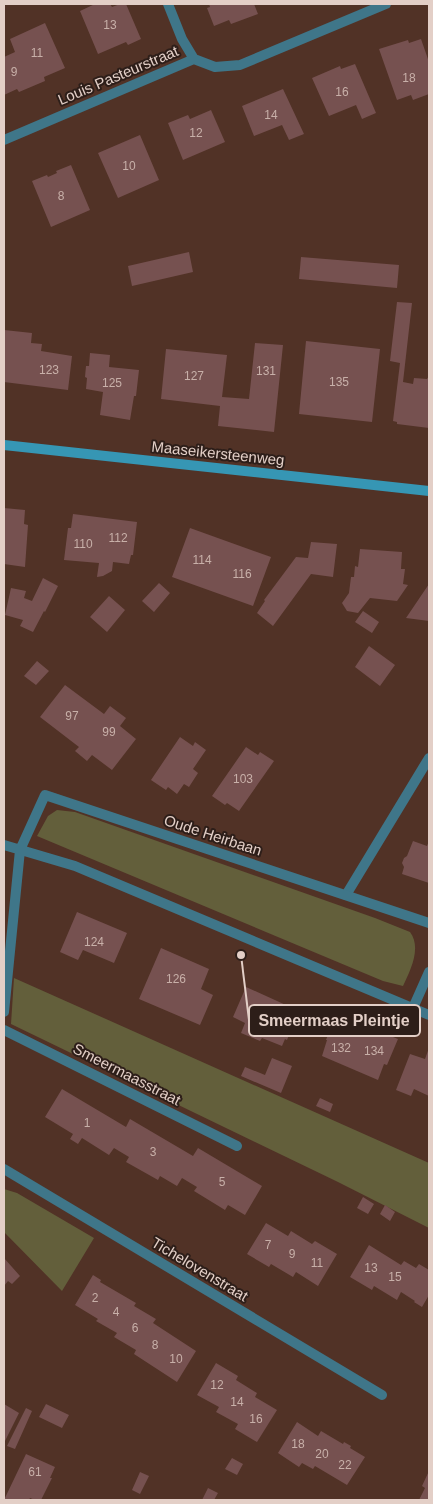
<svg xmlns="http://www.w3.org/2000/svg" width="433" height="1504" font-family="Helvetica,sans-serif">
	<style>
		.green { fill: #635f3b }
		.building { fill: #765150 }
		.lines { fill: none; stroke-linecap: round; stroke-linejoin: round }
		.service { stroke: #3f7689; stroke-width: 10 }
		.minor { stroke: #3f7689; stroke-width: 10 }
		.secondary { stroke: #3696b4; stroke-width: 10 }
		.labels { text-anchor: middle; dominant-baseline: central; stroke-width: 4; stroke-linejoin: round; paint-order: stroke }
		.number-label { font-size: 12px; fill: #c8b0a9 }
		.street-label { font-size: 15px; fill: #e3cfc7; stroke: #2d1e19 }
		.leader { fill: none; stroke: #e3cfc7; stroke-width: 2 }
		.callout-dot { fill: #e3cfc7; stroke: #2d1e19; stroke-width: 2 }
		.callout { fill: #2d1e19; stroke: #e3cfc7; stroke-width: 2 }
		.callout-label { font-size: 16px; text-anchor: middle; font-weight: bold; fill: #e3cfc7 }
	</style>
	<rect width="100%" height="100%" fill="#513226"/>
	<path class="green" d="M57 810 75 812 375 918 410 932C422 948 410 971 403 986L383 981 37 836 48 816Z
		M14 978 429 1163V1228L338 1182 11 1024Z
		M4 1189 17 1193 94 1238 62 1291 4 1232Z"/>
	<path class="building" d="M95 4H110L112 7 120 4H126L141 39 128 45 126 42 98 54 80 11Z
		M209 4H254L258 14 231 24 229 20 214 26 207 8 210 7Z
		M45 23 65 68 44 77 45 81 19 92 17 89 4 95V57L15 52 10 39Z
		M421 39 429 62V94L413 100 411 95 397 100 379 49 408 40 409 43Z
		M355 64 376 113 362 119 356 105 329 116 312 78 340 66 341 69Z
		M283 89 304 134 289 140 282 125 254 136 242 106Z
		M211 110 225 142 183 160 168 123 188 115 190 119Z
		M140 135 159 180 118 198 98 153Z
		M71 165 90 210 51 227 32 181 47 175 48 177 57 173 56 171Z
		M189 252 193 272 132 286 128 266Z
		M301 257 399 265 397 288 299 279Z
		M397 302 412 303 403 382 413 384 414 378 427 379 429 376V428L397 424V422L393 421 400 363 390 361Z
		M4 330 32 333 31 343 42 344 41 351 72 356 68 390 4 382Z
		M306 341 380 349 372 422 299 414Z
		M255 343 283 345 274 432 218 426 220 406 161 399 166 349 227 355 222 397 249 399Z
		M90 353 110 355 109 367 139 370 136 396H134L130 420 100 415 103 392 86 389 87 378 85 377 86 366H89Z
		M4 508 25 510 24 524 28 525 25 567 4 564Z
		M73 514 137 522 133 555H131L129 564 113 562 112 571 103 576 97 577 99 563 64 560 68 528H71Z
		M190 528 271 557 253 606 172 577Z
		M311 542 337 544 333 577 311 574 273 626 257 613 265 601 264 600 296 557 308 558Z
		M360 549 402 552 401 569H405L403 584 408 585 397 601 370 598 358 613 347 611 342 603 349 593 351 577H354L355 566 358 567Z
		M43 578 58 586 45 612 44 611 33 632 20 626 23 620 5 615 11 588 26 591 24 598 32 601Z
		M159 583 170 593 154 612 142 601Z
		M429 584V621L406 618Z
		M109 596 125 610 107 632 90 617Z
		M363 611 379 622 372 633 355 622Z
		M369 646 395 665 380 686 355 667Z
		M37 661 49 671 36 685 24 676Z
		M65 685 104 714 110 706 126 718 120 726 136 739 112 770 92 755 87 761 75 751 79 747 40 717Z
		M180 737 193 746 195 742 206 750 193 769 198 773 189 787 184 784 177 794 168 787 166 790 151 780Z
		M246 747 258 755 260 752 274 761 239 811 227 803 225 805 212 796Z
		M413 841 427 846 429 841V883L402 874 404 867 402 863 404 858 407 856Z
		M77 912 127 933 114 963 83 950 78 960 60 952Z
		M161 948 209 969 201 989 213 995 200 1025 139 999Z
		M246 987 299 1011 287 1040 285 1039 282 1046 262 1038 260 1041 241 1033 245 1023 233 1017Z
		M336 1014 398 1039 387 1065 384 1064 378 1080 322 1056 327 1040H326Z
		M429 1048V1096L414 1089 411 1096 396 1090 410 1054 425 1059Z
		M272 1058 292 1066 281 1093 241 1076 245 1067 265 1075Z
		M62 1089 126 1127 130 1119 193 1156 198 1148 262 1186 245 1215 228 1205 225 1210 194 1191 197 1187 182 1178 177 1186 160 1176 158 1180 126 1162 129 1157 114 1148 109 1155 82 1138 78 1144 70 1139 73 1134 45 1117Z
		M320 1098 333 1104 330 1112 316 1106Z
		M363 1197 374 1204 368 1214 357 1208Z
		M385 1205 395 1212 390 1221 380 1214Z
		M266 1223 288 1236 291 1231 312 1244 315 1241 337 1254 318 1286 296 1272 293 1277 271 1264 269 1267 247 1254Z
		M369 1245 401 1265 404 1261 416 1268 419 1264 429 1270V1295L422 1307 414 1302 415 1301 401 1292 397 1300 374 1286 372 1290 350 1277Z
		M4 1258 20 1276 12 1284 8 1281 4 1286Z
		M93 1275 101 1280 100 1282 136 1303 134 1306 156 1319 153 1323 196 1351 177 1382 134 1354 136 1350 114 1337 117 1333 96 1321 98 1319 75 1305Z
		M216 1363 238 1376 236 1380 257 1393 255 1397 277 1410 257 1442 235 1429 238 1424 216 1412 219 1407 197 1395Z
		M4 1404 19 1413 4 1443Z
		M46 1404 69 1415 62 1428 39 1417Z
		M26 1408 32 1411 15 1449 7 1446Z
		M297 1422 318 1436 321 1431 343 1444 344 1442 351 1446 350 1448 365 1457 347 1485 315 1466 313 1469 302 1463 299 1467 278 1453Z
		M26 1454 55 1467 50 1478H52L41 1500H35L30 1498 29 1500H4Z
		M232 1458 243 1464 237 1475 225 1469Z
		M429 1471V1500H419L425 1488 422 1486Z
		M140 1472 149 1476 140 1494 132 1490Z
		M208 1488 218 1493 214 1500H202Z"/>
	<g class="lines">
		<path class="service" d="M346 895 429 758"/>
		<path class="minor" d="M168 4 182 39 194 59
			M4 140 194 59 215 67 240 65 386 4
			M4 845 75 866 429 1015
			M413 1008 429 972
			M4 1012 20 850 45 795 429 923
			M4 1030 237 1146
			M4 1169 382 1395"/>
		<path class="secondary" d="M4 445 429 491"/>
	</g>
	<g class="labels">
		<g class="number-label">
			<text x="110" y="25">13</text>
			<text x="37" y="53">11</text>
			<text x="14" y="72">9</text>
			<text x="409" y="78">18</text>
			<text x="342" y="92">16</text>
			<text x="271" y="115">14</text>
			<text x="196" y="133">12</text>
			<text x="129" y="166">10</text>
			<text x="61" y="196">8</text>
			<text x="49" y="370">123</text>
			<text x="266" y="371">131</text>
			<text x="194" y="376">127</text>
			<text x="339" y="382">135</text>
			<text x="112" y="383">125</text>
			<text x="118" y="538">112</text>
			<text x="83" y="544">110</text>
			<text x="202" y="560">114</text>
			<text x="242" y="574">116</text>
			<text x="72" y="716">97</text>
			<text x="109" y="732">99</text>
			<text x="243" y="779">103</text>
			<text x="94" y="942">124</text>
			<text x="176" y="979">126</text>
			<text x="341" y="1048">132</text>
			<text x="374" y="1051">134</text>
			<text x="87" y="1123">1</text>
			<text x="153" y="1152">3</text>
			<text x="222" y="1182">5</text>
			<text x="268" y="1245">7</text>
			<text x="292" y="1254">9</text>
			<text x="317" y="1263">11</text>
			<text x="371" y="1268">13</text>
			<text x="395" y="1277">15</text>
			<text x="95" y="1298">2</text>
			<text x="116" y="1312">4</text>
			<text x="135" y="1328">6</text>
			<text x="155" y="1345">8</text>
			<text x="176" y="1359">10</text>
			<text x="217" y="1385">12</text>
			<text x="237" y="1402">14</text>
			<text x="256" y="1419">16</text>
			<text x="298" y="1444">18</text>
			<text x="322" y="1454">20</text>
			<text x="345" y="1465">22</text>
			<text x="35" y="1472">61</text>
		</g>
		<g class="street-label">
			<text transform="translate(118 75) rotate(-23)">Louis Pasteurstraat</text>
			<text transform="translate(218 453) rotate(6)">Maaseikersteenweg</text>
			<text transform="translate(213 835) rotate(18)">Oude Heirbaan</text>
			<text transform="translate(127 1074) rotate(27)">Smeermaasstraat</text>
			<text transform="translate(200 1269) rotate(31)">Tichelovenstraat</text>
		</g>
	</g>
	<path class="leader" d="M241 955L249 1020"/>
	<circle class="callout-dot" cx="241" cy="955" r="5"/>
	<rect class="callout" x="249" y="1005" width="171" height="31" rx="5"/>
	<g class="callout-label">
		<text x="334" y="1026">Smeermaas Pleintje</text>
	</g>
	<rect width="433" height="1504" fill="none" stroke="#e3cfc7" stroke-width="10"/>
</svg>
